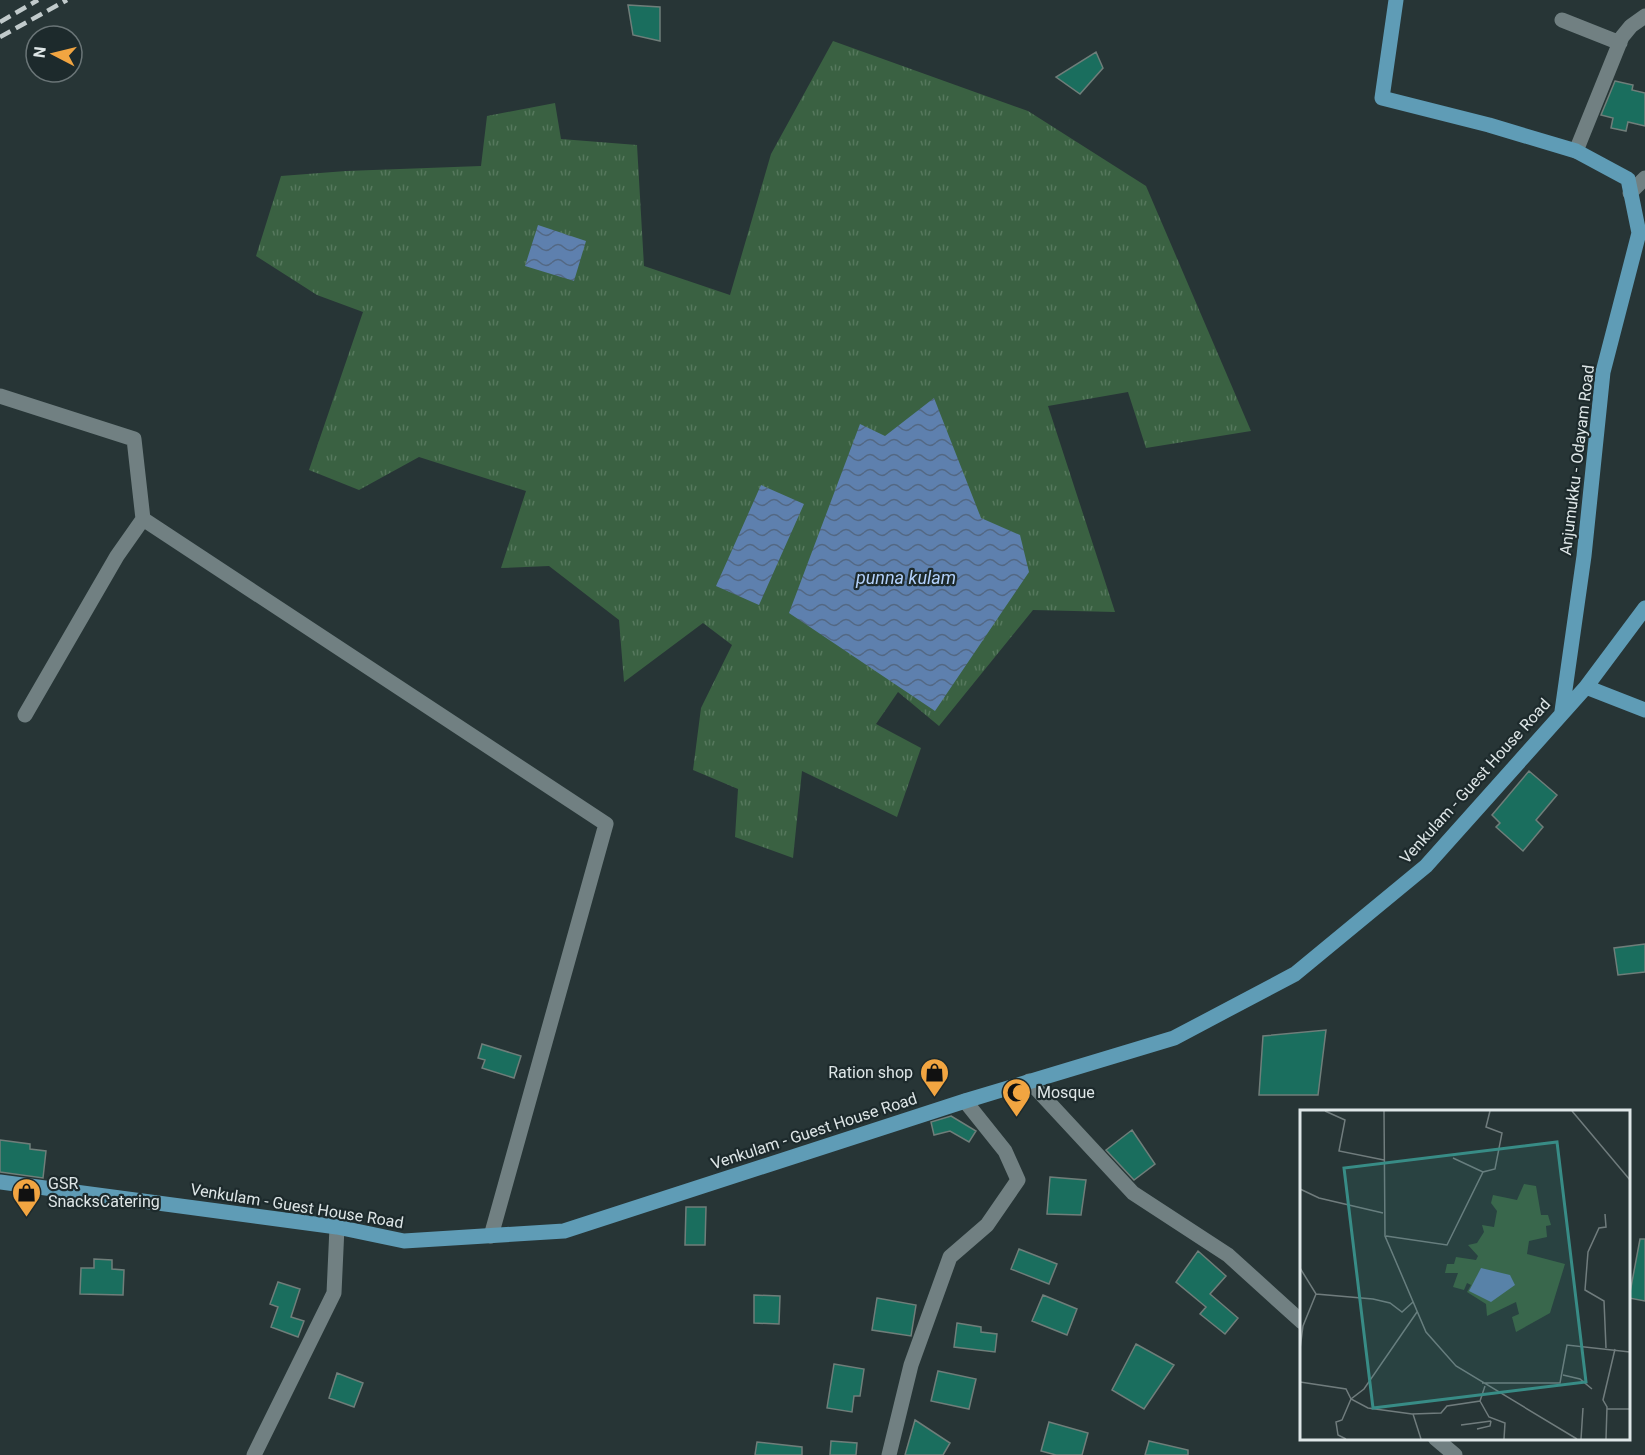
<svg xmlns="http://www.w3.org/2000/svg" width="1645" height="1455" font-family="Roboto,sans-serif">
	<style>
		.grass { fill: url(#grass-tufts) }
		.water { fill: url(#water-waves) }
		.building { fill: #1a6e5e; stroke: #6f7e7a; stroke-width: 1.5 }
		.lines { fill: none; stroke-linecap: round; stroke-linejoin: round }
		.minor { stroke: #718082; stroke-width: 15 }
		.major { stroke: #5f9cb6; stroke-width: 15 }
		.rail { stroke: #c1cacb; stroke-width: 4.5; stroke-dasharray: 12 6; stroke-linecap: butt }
		.labels { text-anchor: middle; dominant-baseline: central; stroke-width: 4.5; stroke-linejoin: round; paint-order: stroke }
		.street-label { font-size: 16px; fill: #dee6e7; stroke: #1d2a2c }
		.poi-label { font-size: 16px; fill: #dee6e7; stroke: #1d2a2c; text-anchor: start }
		.water-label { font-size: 18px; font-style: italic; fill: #b3d1fb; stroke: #1d2a2c }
		.inset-road { fill: none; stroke: #707c7d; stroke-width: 1.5 }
		.view { fill: #388c86; fill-opacity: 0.15; stroke: #388c86; stroke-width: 3 }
		.inset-edge { fill: none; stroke: #dee6e7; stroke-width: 3 }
	</style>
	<defs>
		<pattern id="grass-tufts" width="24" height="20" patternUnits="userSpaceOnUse" patternTransform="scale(1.5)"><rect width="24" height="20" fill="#3a6142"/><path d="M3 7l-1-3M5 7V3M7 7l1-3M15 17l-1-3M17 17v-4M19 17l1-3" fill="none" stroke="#56785d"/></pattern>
		<pattern id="water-waves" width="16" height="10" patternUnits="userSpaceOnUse" patternTransform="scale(1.5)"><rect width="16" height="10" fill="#5e80ae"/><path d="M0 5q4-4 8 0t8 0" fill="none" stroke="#536884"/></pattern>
	</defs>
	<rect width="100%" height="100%" fill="#273536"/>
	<path class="grass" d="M833 41 1028 111 1146 186 1251 431 1146 448 1128 392 1048 406 1115 612 1033 610 939 726 898 692 876 724 921 748 897 817 802 771 793 858 735 837 738 789 693 770 701 708 732 645 703 623 624 682 619 620 549 566 501 568 526 491 419 457 359 490 309 470 363 312 317 295 256 256 281 176 346 171 481 166 487 116 555 103 561 139 637 145 644 266 730 295 771 154Z"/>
	<path class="water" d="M538 225 586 241 574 281 525 266Z
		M934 398 981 518 1020 535 1029 572 935 711 789 613 860 424 885 436Z
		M761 485 804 504 759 605 716 586Z"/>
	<path class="building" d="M628 5 660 7V41L633 35Z
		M1096 52 1103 68 1080 94 1056 77Z
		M1615 81 1633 85 1632 90 1645 93V126L1628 122 1626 131 1611 128 1613 118 1601 115Z
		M1529 771 1557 795 1536 820 1543 827 1523 851 1496 827 1500 823 1492 815Z
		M1645 944V972L1618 975 1614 948Z
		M1326 1030 1318 1095H1259L1263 1036Z
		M482 1044 521 1056 514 1078 482 1068 485 1060 478 1058Z
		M951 1116 976 1131 969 1142 950 1131 934 1135 931 1122Z
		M1132 1130 1155 1164 1134 1180 1106 1150Z
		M0 1140 30 1144V1149L46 1151 43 1178 0 1172Z
		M1050 1177 1086 1180 1081 1215 1047 1214Z
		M686 1207H706L705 1245H685Z
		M1640 1239H1645V1301L1629 1298Z
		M1019 1249 1057 1264 1049 1284 1011 1269Z
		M1198 1251 1226 1276 1210 1294 1238 1318 1225 1334 1200 1314 1206 1307 1176 1282Z
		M94 1259 112 1260V1269L124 1270 123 1295 80 1294 81 1268H94Z
		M278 1282 300 1289 291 1317 304 1321 298 1337 271 1327 278 1307 270 1304Z
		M754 1295 780 1296 779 1324 754 1323Z
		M1043 1295 1077 1309 1067 1335 1032 1321Z
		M877 1298 916 1305 911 1336 872 1330Z
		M957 1323 981 1327V1332L997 1334 995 1352 954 1347Z
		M1136 1344 1174 1365 1144 1409 1112 1390Z
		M834 1364 864 1369 860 1396H854L852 1412 827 1408Z
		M938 1371 976 1379 969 1409 931 1401Z
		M337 1373 363 1383 354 1407 329 1398Z
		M915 1420 950 1443 943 1455H905Z
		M1049 1422 1088 1433 1082 1455H1056L1041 1451Z
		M831 1441 857 1443 856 1455H830Z
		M1149 1441 1188 1450V1455H1145Z
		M757 1442 802 1447V1455H755Z"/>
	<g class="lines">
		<path class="minor" d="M1562 20 1620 43
			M1576 151 1622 37 1631 26 1645 16
			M1630 193 1645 178
			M0 396 134 439 143 519 606 824 491 1236
			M25 715 117 556 143 519
			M1029 1081 1133 1193 1228 1255 1302 1322
			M1435 1438 1455 1455
			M254 1455 334 1293 337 1227
			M889 1455 911 1365 950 1257 987 1225 1018 1180 1005 1151 965 1101"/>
		<path class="major" d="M1396 0 1382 98 1489 125 1576 151 1628 179 1639 233 1603 372 1584 556 1562 711
			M1586 687 1645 710
			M0 1182 337 1227 404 1241 564 1231 965 1101 1174 1038 1295 974 1426 866 1586 687 1645 608"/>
		<path class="rail" d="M0 22 38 0
			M0 37 67 0"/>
	</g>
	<defs>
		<symbol id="shop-pin" viewBox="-11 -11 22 30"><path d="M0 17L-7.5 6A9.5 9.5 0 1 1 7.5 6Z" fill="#f2a541" stroke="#1d2a2c"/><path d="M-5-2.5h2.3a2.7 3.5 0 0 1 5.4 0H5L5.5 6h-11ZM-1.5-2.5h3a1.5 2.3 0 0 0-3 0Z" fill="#111"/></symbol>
		<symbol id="mosque-pin" viewBox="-11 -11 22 30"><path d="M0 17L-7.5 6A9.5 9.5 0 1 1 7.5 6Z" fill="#f2a541" stroke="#1d2a2c"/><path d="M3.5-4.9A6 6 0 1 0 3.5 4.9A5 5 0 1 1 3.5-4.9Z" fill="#111"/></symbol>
	</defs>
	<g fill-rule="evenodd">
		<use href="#shop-pin" x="918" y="1056" width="33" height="45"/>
		<use href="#mosque-pin" x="1000" y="1076" width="33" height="45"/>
		<use href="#shop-pin" x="10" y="1176" width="33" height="45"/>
	</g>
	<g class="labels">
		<g class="street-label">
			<text transform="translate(1577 460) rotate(-83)">Anjumukku - Odayam Road</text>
			<text transform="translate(1475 781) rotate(-48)">Venkulam - Guest House Road</text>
			<text transform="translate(814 1131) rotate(-18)">Venkulam - Guest House Road</text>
			<text transform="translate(297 1206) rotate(9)">Venkulam - Guest House Road</text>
		</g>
		<g class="poi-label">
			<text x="913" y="1072" text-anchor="end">Ration shop</text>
			<text x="1037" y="1092">Mosque</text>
			<text x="48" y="1183">GSR<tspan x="48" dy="18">SnacksCatering</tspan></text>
		</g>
		<g class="water-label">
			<text x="906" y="577">punna kulam</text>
		</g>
	</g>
	<g transform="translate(1300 1110)">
		<rect width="330" height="330" fill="#273536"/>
		<path d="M224 74 236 76 241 105H248L251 115 246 116 247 127 229 131 227 144 265 154 250 203 216 222 212 207 219 204 216 192 187 206 186 194 167 182 171 175 167 173 164 180 153 177 158 163H145L147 154H154L156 147 176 150 178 146 168 135 177 133 184 122 182 115 194 117 197 101 191 93 193 85 217 90Z" fill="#3a6142"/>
		<path d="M181 158 210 165 215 175 191 192 169 181Z" fill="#5e80ae"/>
		<path class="inset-road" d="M25 1 45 10 39 41 84 50M84 1 85 126 126 222 156 256 277 329M272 1 330 70M153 48 183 62M0 79 19 88 83 103M305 104 306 117 299 118 288 142 285 180 304 191 306 238M86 126 147 135 183 62 195 59 202 23 186 17 190 1M0 158 16 184 73 189 90 193 102 202 113 192M0 239 3 216 16 184M263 265 280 269 292 279M0 272 46 279 51 289 68 298 112 304 141 303 147 296 180 291 185 276M182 273H260L267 235 330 242M180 291 189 307 205 313 204 329M307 299H330M113 304 121 329M161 315 191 311M177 319 190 316 191 311M46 329 38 325 36 312 42 310 51 289 64 279 117 202M281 329 283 298M306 329 307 297 303 290 315 239"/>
		<path class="view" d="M257 32 286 272 73 298 44 58Z"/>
		<rect width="330" height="330" class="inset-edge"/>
	</g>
	<g transform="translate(54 54) rotate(277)"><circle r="28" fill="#1d2a2c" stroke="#6a7577" stroke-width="1.5"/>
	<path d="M0-4.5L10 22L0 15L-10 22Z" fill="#f2a541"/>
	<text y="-9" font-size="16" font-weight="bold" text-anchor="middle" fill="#dee6e7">N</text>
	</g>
</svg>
